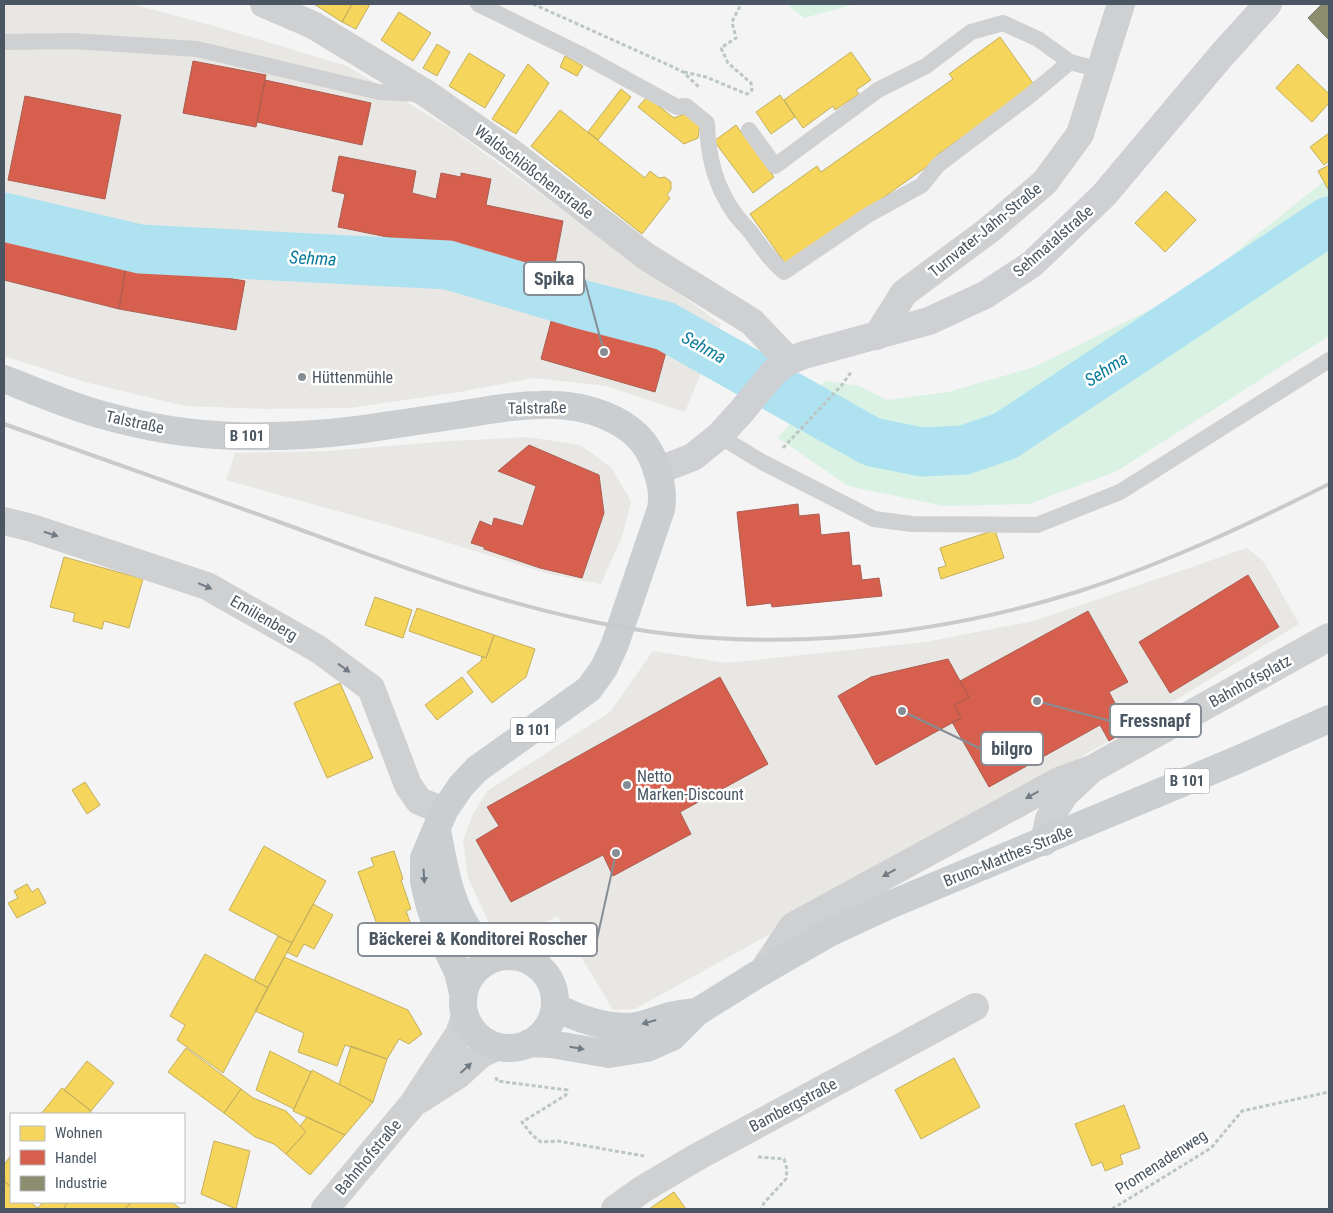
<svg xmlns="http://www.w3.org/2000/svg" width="1333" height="1213" font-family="'Roboto Condensed',sans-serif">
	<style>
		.commercial { fill: #e8e7e3 }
		.green { fill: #d9f2e3 }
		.homes { fill: #f6d55c; stroke: #c2af5e }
		.shops { fill: #d6604d; stroke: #ac5d53 }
		.industry { fill: #8c8c6e; stroke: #787c6a }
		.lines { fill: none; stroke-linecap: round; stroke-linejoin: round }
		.river { stroke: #aee2f0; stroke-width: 49 }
		.path { stroke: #bcc7c4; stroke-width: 3; stroke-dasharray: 4 2.5; stroke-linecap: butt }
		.lane { stroke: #ced0d2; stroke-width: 16 }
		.street { stroke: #ced0d2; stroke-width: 28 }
		.secondary { stroke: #ced0d4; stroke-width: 28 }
		.primary { stroke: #caced1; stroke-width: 28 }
		.rail { stroke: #c9cacc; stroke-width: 4 }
		.oneway { fill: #727b83 }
		.oneway2 { fill: #707a83 }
		.poi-dot { fill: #868d94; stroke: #fff; stroke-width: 2 }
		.labels { text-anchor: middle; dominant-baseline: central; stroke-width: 5; stroke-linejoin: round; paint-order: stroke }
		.shield { fill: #fff; stroke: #808990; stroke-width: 1 }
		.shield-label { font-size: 15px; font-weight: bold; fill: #4a5661 }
		.street-label { font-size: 16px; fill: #4a5661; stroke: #fff }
		.poi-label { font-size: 16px; fill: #4a5661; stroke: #fff; text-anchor: start }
		.water-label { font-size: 18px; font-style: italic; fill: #0c7c9b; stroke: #fff }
		.leader { fill: none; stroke: #868d94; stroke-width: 2 }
		.callout-dot { fill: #868d94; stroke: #fff; stroke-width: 2 }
		.callout { fill: #fff; stroke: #868d94; stroke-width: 2 }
		.callout-label { font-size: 18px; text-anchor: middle; font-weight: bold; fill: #4a5661 }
	</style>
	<rect width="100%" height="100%" fill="#f4f4f4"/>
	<path class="commercial" d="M4 4H131L211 25 347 66 451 129 721 324 685 412 606 386 534 378 459 392 350 408 265 409 185 406 85 382 4 356Z
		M527 437 580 445 611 467 631 501 623 534 601 584 549 574 423 535 226 480 235 453 328 451 450 441Z
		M1247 548 1264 562 1299 624 1129 729 945 837 635 1009 613 1010 557 916 517 938 489 923 468 878 463 840 473 814 487 791 610 712 653 651 726 663 925 642 1034 621Z"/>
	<path class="green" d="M787 4H855L804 18Z
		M1329 177V336L1117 471 1029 504 944 506 848 486 778 438 825 381 860 386 887 400 948 392 1034 367 1186 292Z"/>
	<path class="homes" d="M314 4H352L342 22Z
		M352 4H370L356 29 342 22Z
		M399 12 431 33 413 61 381 40Z
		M1000 37 1035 86 937 155 939 158 787 266 750 214 817 166 821 172 953 79 949 74Z
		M437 44 450 52 437 76 423 68Z
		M851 52 871 80 856 90 859 94 835 110 833 106 803 128 784 100Z
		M469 53 505 75 485 108 449 86Z
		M565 56 583 66 577 76 560 67Z
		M528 64 549 83 516 134 492 119Z
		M1298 64 1329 94V103L1312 122 1276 88Z
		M621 89 631 97 598 140 588 132Z
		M780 95 795 117 771 134 756 112Z
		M647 97 674 118 687 113 700 124 698 138 684 144 638 107Z
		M560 110 645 178 650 171 659 178 665 177 671 182V189L667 195 670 198 642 234 531 146Z
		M736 125 774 177 753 193 714 141Z
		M1329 133V161L1324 165 1310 147Z
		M1329 165V188L1328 189 1318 171Z
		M1166 191 1196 220 1165 252 1135 223Z
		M995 530 1004 558 941 579 938 568 946 566 940 548Z
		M64 557 143 579 129 628 104 621 102 629 73 621 75 613 50 607Z
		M375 597 412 610 403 638 365 625Z
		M417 608 494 635 486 658 409 631Z
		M494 635 535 649 526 677 492 703 467 672 481 661 482 656 486 658Z
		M462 677 473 692 437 720 425 705Z
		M340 683 373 758 327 778 294 703Z
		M85 782 100 805 87 814 72 790Z
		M264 846 326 881 292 943 229 910Z
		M394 851 403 879 401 880 411 909 406 911 413 930 383 941 358 872 374 866 371 858Z
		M27 884 32 892 38 888 46 903 17 918 8 903 18 898 14 891Z
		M313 904 333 915 314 949 304 944 297 957 287 952Z
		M278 936 292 943 268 988 254 980Z
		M205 954 268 988 223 1073 177 1040 185 1025 170 1016Z
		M284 957 408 1010 422 1034 409 1044 399 1039 387 1059 345 1045 337 1066 298 1052 304 1033 255 1011Z
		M351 1046 387 1059 373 1102 339 1084Z
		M186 1048 241 1089 224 1113 168 1072Z
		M270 1051 311 1072 294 1109 256 1090Z
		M954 1058 980 1107 921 1139 895 1090Z
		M87 1061 114 1083 91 1111 64 1090Z
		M312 1070 373 1102 345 1135 293 1111Z
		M62 1088 91 1111 89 1114H41Z
		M241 1089 253 1098 286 1111 306 1132 286 1154 274 1144 255 1137 224 1113Z
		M1124 1105 1140 1148 1120 1155 1123 1164 1105 1171 1102 1162 1092 1166 1075 1124Z
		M307 1117 345 1135 310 1175 286 1154 306 1132 300 1126Z
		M214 1141 250 1151 236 1209 201 1194Z
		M11 1155V1187L4 1181V1165Z
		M4 1181 11 1187V1202H30L38 1208 37 1209H4Z
		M674 1192 686 1209H649Z
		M43 1202H68L64 1208 65 1209H37Z
		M68 1202H131L125 1209H65L64 1208Z
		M131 1202H171L181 1209H125Z"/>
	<path class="shops" d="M193 61 266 75 256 127 183 113Z
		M265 80 371 103 362 145 257 122Z
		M25 96 121 115 105 199 8 180Z
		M339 156 416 171 412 193 436 199 441 173 461 177V173L491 179 486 205 563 221 552 280 469 263 471 254 338 227 345 194 332 191Z
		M4 231 110 258 127 260 119 309 4 280Z
		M127 260 245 281 236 330 119 309Z
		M553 314 668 345 655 392 541 359Z
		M529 445 599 475 604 513 582 578 540 568 484 549V547L471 543 480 521 492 526 494 518 523 526 536 486 498 471Z
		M798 504 799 516 819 514 821 535 849 532 852 566 860 565 862 580 879 578 882 596 772 607 771 603 747 606 737 512Z
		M1248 575 1279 627 1170 693 1139 642Z
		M1088 611 1128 682 1109 692 1129 729 1109 741 1100 725 989 787 952 722 961 718 954 705 969 697 960 681Z
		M948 659 969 697 954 705 961 718 876 765 838 696 871 677Z
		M720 677 768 764 680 812 691 834 613 876 603 855 511 902 476 840 499 826 487 807Z"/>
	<path class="industry" d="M1322 4H1329V37L1328 39 1308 18Z"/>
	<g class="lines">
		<path class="river" d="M4 217 140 249 448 265 580 304 665 326 872 442 922 452 964 450 1005 436 1329 221"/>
		<path class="path" d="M533 4 673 67 683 72 699 87
			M684 72 706 77 747 94 752 90 751 83 728 63 721 48 736 38 732 22 741 4
			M783 448 841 386 852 371
			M496 1077 497 1081 567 1090 566 1095 522 1122 532 1135 541 1142 558 1141 644 1156
			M758 1157 784 1159 787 1169 786 1179 764 1203 761 1209
			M1112 1209 1211 1148 1242 1111 1329 1092"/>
		<path class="lane" d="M478 4 584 56 677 107 686 106 707 123C708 157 715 186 735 214 740 221 747 227 752 234 763 249 770 260 784 272L868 215 922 185 938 165 1028 97 1070 62
			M4 42 73 41 197 49 379 92 419 94
			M749 130 775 166 878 90 926 66 971 32 1003 23 1038 39 1070 62 1100 70
			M719 436 762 462 874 519 912 524 1037 525 1120 492 1329 360"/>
		<path class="street" d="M264 4 313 25 427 94 512 153 647 257 752 322 789 361
			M877 336 904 293 989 230 1045 182 1080 134 1121 4
			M4 521 32 528 207 586 318 649 371 688 408 785 419 801 444 811
			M1044 842 1049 819 1065 794 1092 769 1329 637
			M763 971 793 926 1059 781 1092 769
			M419 1100 458 1075 481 1054 497 1047
			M325 1209 412 1105 459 1034 465 1017
			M615 1209 643 1189 697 1157 975 1007"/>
		<path class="secondary" d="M657 471 693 457 719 436 741 412 774 372 789 361 804 355 929 321 985 295 1032 264 1104 195 1221 56 1268 4"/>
		<path class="primary" d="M4 379C35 391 67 405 99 414 144 427 190 435 237 436 276 437 318 435 357 430 391 425 424 420 458 415 485 411 513 405 540 405 582 403 638 418 654 462 660 478 664 492 661 509L615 644 604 668 589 689 477 769 461 786 444 811 424 858V882L430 907 438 930 458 972 463 993
			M437 830C444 868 452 921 484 947 488 950 495 953 501 956
			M463 1002a46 46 0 1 1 92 0a46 46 0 1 1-92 0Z
			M555 1006C576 1019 611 1030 636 1026 648 1024 659 1019 670 1016 679 1014 688 1013 697 1012
			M529 1043 551 1044 609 1054 647 1048 672 1037 697 1012 763 971 829 933 887 906 1237 760 1329 719"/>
		<path class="rail" d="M4 424C100 458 197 492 293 527 388 562 485 599 585 620 749 656 921 641 1080 591 1166 563 1249 524 1329 484"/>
	</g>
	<defs><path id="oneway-solid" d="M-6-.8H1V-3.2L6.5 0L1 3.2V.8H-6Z" transform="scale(1.25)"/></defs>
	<g class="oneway">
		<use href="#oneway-solid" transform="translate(51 534) rotate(18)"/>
		<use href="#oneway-solid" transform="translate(205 586) rotate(23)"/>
		<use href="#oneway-solid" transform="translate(344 668) rotate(36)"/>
		<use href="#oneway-solid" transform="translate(1032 795) rotate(151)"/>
		<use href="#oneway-solid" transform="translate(889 873) rotate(151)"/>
		<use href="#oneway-solid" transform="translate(466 1068) rotate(-42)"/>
	</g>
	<g class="oneway2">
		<use href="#oneway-solid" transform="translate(424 876) rotate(86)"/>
		<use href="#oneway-solid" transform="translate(649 1022) rotate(164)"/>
		<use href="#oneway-solid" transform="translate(577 1048) rotate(10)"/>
	</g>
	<g class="poi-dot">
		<circle cx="302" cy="377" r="5"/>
		<circle cx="627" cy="785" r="5"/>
	</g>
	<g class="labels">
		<g class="shield">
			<rect x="224.5" y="423.5" width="45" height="25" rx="4"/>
			<rect x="510.5" y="717.5" width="45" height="25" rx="4"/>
			<rect x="1164.5" y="768.5" width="45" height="25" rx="4"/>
		</g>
		<g class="shield-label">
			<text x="247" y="436">B 101</text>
			<text x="533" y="730">B 101</text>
			<text x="1187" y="781">B 101</text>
		</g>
		<g class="street-label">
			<text transform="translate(534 172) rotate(37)">Waldschlößchenstraße</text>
			<text transform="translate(985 230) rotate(-39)">Turnvater-Jahn-Straße</text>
			<text transform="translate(1053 241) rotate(-41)">Sehmatalstraße</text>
			<text transform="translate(537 408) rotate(-1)">Talstraße</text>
			<text transform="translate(135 422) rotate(12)">Talstraße</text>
			<text transform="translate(264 618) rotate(30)">Emilienberg</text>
			<text transform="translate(1250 681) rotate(-29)">Bahnhofsplatz</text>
			<text transform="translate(1008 856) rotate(-22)">Bruno-Matthes-Straße</text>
			<text transform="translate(793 1105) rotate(-28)">Bambergstraße</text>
			<text transform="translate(368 1157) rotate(-50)">Bahnhofstraße</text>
			<text transform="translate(1161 1162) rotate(-33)">Promenadenweg</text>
		</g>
		<g class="poi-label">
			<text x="312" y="377">Hüttenmühle</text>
			<text x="637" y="776">Netto<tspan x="637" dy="18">Marken-Discount</tspan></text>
		</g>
		<g class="water-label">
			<text transform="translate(313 258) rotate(3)">Sehma</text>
			<text transform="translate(704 347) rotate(29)">Sehma</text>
			<text transform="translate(1106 369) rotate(-33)">Sehma</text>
		</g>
	</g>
	<path class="leader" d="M604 352L584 278M1037 701L1110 721M902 711L981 749M616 853L597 939"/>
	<g class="callout-dot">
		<circle cx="604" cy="352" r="5"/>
		<circle cx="1037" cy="701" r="5"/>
		<circle cx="902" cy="711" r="5"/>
		<circle cx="616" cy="853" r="5"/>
	</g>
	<g class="callout">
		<rect x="524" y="262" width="60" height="33" rx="5"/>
		<rect x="1110" y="704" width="91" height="33" rx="5"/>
		<rect x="981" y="732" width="62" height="33" rx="5"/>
		<rect x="358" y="923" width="239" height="33" rx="5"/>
	</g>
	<g class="callout-label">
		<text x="554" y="285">Spika</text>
		<text x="1155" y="727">Fressnapf</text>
		<text x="1012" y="755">bilgro</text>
		<text x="478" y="945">Bäckerei &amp; Konditorei Roscher</text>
	</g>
	<rect width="1333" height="1213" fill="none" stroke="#4a5661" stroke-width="10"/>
	<rect x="10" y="1113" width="175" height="90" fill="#ffffff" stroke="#b7bbc0"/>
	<rect x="20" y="1126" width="25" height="15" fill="#f6d55c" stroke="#b7bbc0"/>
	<text x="55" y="1138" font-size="15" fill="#4a5661">Wohnen</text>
	<rect x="20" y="1150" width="25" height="15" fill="#d6604d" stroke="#b7bbc0"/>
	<text x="55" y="1163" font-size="15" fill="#4a5661">Handel</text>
	<rect x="20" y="1176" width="25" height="15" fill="#8c8c6e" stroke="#b7bbc0"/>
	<text x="55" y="1188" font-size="15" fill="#4a5661">Industrie</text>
</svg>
